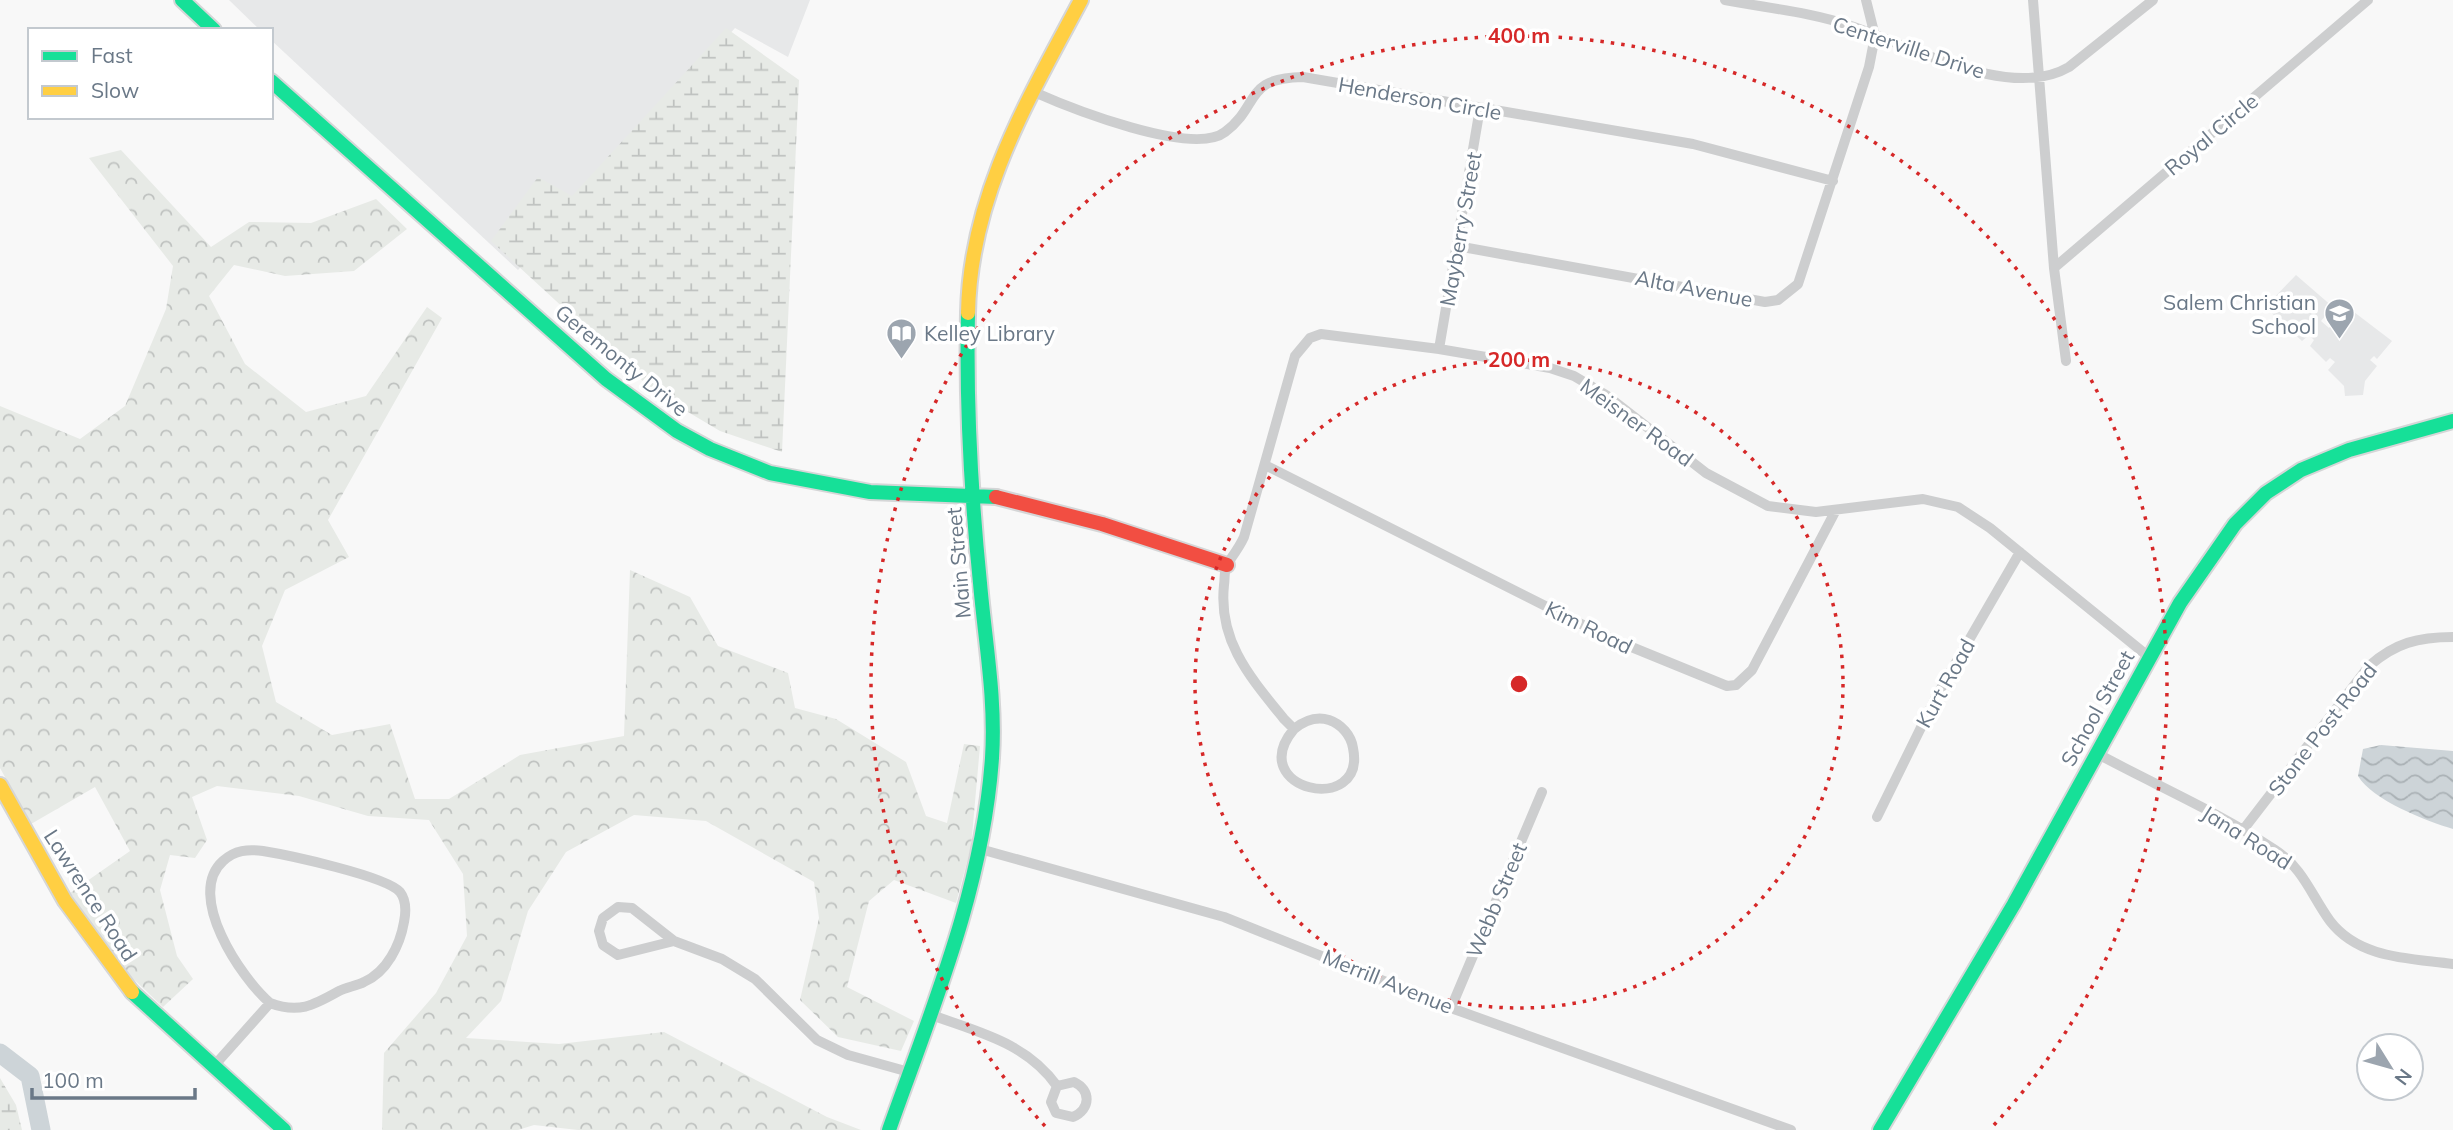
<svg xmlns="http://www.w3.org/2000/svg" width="2453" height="1130" font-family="Mulish,sans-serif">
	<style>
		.built { fill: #e7e8e9 }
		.forest { fill: url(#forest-crowns) }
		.wetland { fill: url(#wetland-marsh) }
		.water { fill: url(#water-waves) }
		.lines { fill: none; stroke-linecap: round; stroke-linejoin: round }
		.river { stroke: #cdd4d8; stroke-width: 19 }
		.fast-casing { stroke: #d5d6d7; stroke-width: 18 }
		.slow-casing { stroke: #d5d6d7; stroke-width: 18 }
		.jam-casing { stroke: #d5d6d7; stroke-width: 18 }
		.street { stroke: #cdcecf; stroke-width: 10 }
		.fast { stroke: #16e098; stroke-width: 14 }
		.slow { stroke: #ffcf43; stroke-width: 14 }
		.jam { stroke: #f24e42; stroke-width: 14 }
		.ring { fill: none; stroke: #d62828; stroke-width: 3.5; stroke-dasharray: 3.5 7 }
		.labels { text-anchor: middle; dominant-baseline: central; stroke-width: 7; stroke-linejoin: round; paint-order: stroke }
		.street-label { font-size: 21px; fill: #6a7887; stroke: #fff }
		.poi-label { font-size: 21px; fill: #6a7887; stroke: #fff; text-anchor: end }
		.centre { fill: #d62828; stroke: #fff; stroke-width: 3.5 }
		.ring-label { font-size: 21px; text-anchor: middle; font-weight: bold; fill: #d62828; stroke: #fff; stroke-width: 7; stroke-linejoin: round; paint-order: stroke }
	</style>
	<defs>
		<pattern id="forest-crowns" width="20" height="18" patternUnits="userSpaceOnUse" patternTransform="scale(1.75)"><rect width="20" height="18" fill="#e7eae6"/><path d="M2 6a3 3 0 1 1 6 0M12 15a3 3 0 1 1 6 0" fill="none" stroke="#bfc2c0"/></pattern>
		<pattern id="wetland-marsh" width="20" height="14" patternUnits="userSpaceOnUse" patternTransform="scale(1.75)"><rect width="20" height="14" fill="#e7eae6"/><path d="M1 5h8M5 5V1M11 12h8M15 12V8" fill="none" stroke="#bfc2c0"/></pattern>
		<pattern id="water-waves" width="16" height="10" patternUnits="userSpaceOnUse" patternTransform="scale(1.75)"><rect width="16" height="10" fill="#cdd4d8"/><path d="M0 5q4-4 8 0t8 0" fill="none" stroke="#aab1b5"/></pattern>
	</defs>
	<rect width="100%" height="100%" fill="#f8f8f8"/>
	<path class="built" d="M229 0H810L788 57 735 28 518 270 271 40V30H260Z
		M2296 275 2333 307 2321 321 2329 328 2341 314V308L2353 306 2354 312 2392 341 2377 359 2374 356 2370 360 2377 366 2365 381 2363 395 2345 396 2344 386 2328 370 2335 362 2330 358 2326 362 2310 346 2314 340 2309 335 2302 341 2265 307Z"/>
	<path class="forest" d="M121 150 211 247 249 222 311 223 376 199 407 229 354 271 285 276 234 265 209 296 245 364 306 412 366 396 427 307 442 318 328 520 349 557 285 590 262 646 276 702 332 735 390 724 415 799H449L520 755 624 736 630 570 690 597 718 646 788 673 795 708 836 719 906 762 926 816 947 823 964 744 980 746 971 847 956 903 894 880 869 901 847 987 914 1021 901 1051 838 1037 800 1000 819 918 814 882 706 821 634 815 566 852 528 911 501 1001 466 1038 559 1044 664 1032 827 1117 861 1130H578L534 1125 518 1130H382L384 1053 436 993 467 936 463 874 429 820 368 816 299 796 217 786 192 797 207 840 195 858 170 855 160 890 177 956 193 979 163 1007 125 971 70 893 130 851 95 787 31 824 0 768V406L80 439 125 406 166 309 173 266 89 158Z"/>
	<path class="wetland" d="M726 28 799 80 782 452 720 431 656 393 491 241 538 177 572 196Z
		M0 1078 16 1105 22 1130H0Z"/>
	<path class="water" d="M2381 745 2453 751V829C2426 821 2372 800 2358 776L2363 749Z"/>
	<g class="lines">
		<path class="river" d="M0 1053 30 1076 41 1130"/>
		<defs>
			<path id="fast" d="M182 0 214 30
				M271 81 606 379 677 431 710 449 770 473 870 492 996 497
				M132 992 284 1130
				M889 1130C932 1009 983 888 992 758 996 699 985 641 980 583 971 494 966 402 968 313
				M1880 1130 2014 904 2180 603 2235 524 2266 493 2301 470 2349 450 2453 421"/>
			<path id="slow" d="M968 313C970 196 1028 100 1081 0
				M0 785 65 901 132 992"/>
			<path id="jam" d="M996 497 1102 524 1227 565"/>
		</defs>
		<use href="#fast" class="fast-casing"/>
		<use href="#slow" class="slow-casing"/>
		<use href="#jam" class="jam-casing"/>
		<path class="street" d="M1725 0C1766 8 1811 12 1851 26 1910 45 2009 102 2069 67L2153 0
			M2033 0 2054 268 2066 361
			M1034 92C1070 108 1193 157 1225 132 1261 105 1243 78 1303 77L1693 144 1833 181
			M1457 246 1765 302 1778 300 1798 284 1869 67 1875 36 1866 0
			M2054 268 2368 0
			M1439 349 1480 108
			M1265 465 1607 637 1727 686 1736 685 1752 670 1836 510
			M1294 729C1243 790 1367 817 1353 748 1351 735 1341 724 1329 720 1316 716 1304 721 1294 729L1284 719C1250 677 1218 641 1224 585 1225 579 1224 569 1227 564 1234 554 1239 548 1244 537L1295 356 1310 338 1321 334 1439 349 1550 368 1574 376 1606 395 1706 473 1768 506 1816 512 1923 499 1958 507 1990 528 2149 657
			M2096 753C2155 785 2219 812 2275 850 2304 869 2311 895 2330 921 2359 959 2410 958 2453 964
			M1877 817 1936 697 2020 552
			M2243 830 2369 666C2395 643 2418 637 2453 637
			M980 849 1224 917 1451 1008 1791 1130
			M674 941 618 955 603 945 599 931 603 918 618 907 632 908 674 941 722 959 755 979 817 1040 848 1055 909 1072
			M1451 1008 1542 792
			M929 1014C977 1032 1026 1042 1057 1086L1051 1102 1056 1113 1073 1117C1091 1109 1091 1090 1074 1082L1057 1086
			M213 1067 270 1003C299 1014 314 1005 339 991 347 987 356 986 364 982 387 972 400 945 404 922 406 912 407 901 400 892 386 876 288 855 263 851 248 849 235 850 223 861 185 895 241 978 270 1003"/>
		<use href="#fast" class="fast"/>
		<use href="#slow" class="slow"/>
		<use href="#jam" class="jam"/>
	</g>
	<g class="ring">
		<circle cx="1519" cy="684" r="324"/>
		<path d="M1045 1126A648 648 0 1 1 1993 1126"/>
	</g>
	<defs>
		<symbol id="school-pin" viewBox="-11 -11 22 30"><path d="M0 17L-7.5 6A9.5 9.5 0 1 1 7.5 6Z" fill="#9ca5af" stroke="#fff"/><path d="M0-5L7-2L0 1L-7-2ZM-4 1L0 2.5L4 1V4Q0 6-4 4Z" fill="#fff"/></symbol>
		<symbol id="library-pin" viewBox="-11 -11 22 30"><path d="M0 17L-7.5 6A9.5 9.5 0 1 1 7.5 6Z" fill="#9ca5af" stroke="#fff"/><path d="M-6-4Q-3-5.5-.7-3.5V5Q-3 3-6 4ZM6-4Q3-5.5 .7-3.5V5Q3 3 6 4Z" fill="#fff"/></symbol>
	</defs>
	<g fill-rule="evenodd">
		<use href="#school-pin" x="2322" y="296" width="35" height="47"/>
		<use href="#library-pin" x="884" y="316" width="35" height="47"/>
	</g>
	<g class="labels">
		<g class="street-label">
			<text transform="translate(1909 47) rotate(18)">Centerville Drive</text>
			<text transform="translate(1420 98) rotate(10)">Henderson Circle</text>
			<text transform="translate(2211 134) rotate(-40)">Royal Circle</text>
			<text transform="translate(1460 229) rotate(-80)">Mayberry Street</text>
			<text transform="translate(1694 288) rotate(11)">Alta Avenue</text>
			<text transform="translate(622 360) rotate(39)">Geremonty Drive</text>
			<text transform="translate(1637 422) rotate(36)">Meisner Road</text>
			<text transform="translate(958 563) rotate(-95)">Main Street</text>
			<text transform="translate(1589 627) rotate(26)">Kim Road</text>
			<text transform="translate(1945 683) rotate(-61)">Kurt Road</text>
			<text transform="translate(2097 708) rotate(-61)">School Street</text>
			<text transform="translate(2322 729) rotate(-52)">Stone Post Road</text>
			<text transform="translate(2247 837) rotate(32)">Jana Road</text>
			<text transform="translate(91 895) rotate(57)">Lawrence Road</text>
			<text transform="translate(1496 900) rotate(-67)">Webb Street</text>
			<text transform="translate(1388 981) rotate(22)">Merrill Avenue</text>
		</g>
		<g class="poi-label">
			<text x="2316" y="302">Salem Christian<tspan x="2316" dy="24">School</tspan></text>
			<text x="924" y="333" text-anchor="start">Kelley Library</text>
		</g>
	</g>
	<circle cx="1519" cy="684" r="10" class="centre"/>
	<g class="ring-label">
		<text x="1519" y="43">400 m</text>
		<text x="1519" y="367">200 m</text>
	</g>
	<rect x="28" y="28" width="245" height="91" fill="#ffffff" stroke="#c3c9cf" stroke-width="2"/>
	<rect x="42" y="51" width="35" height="10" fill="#16e098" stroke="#c3c9cf" stroke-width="2"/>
	<text x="91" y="63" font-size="21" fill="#6a7887">Fast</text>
	<rect x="42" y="86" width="35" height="10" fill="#ffcf43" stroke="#c3c9cf" stroke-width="2"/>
	<text x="91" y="98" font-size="21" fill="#6a7887">Slow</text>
	<g transform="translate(2390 1067) rotate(127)"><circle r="33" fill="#ffffff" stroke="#c3c9cf" stroke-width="2"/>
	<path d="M0-5L12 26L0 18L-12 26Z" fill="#9ca5af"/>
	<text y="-10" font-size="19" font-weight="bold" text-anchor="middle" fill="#6a7887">N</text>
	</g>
	<path d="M32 1088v10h163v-10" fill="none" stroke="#6a7887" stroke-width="3.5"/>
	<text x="42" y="1088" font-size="21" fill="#6a7887" stroke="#ffffff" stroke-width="5" paint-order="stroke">100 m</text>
</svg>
